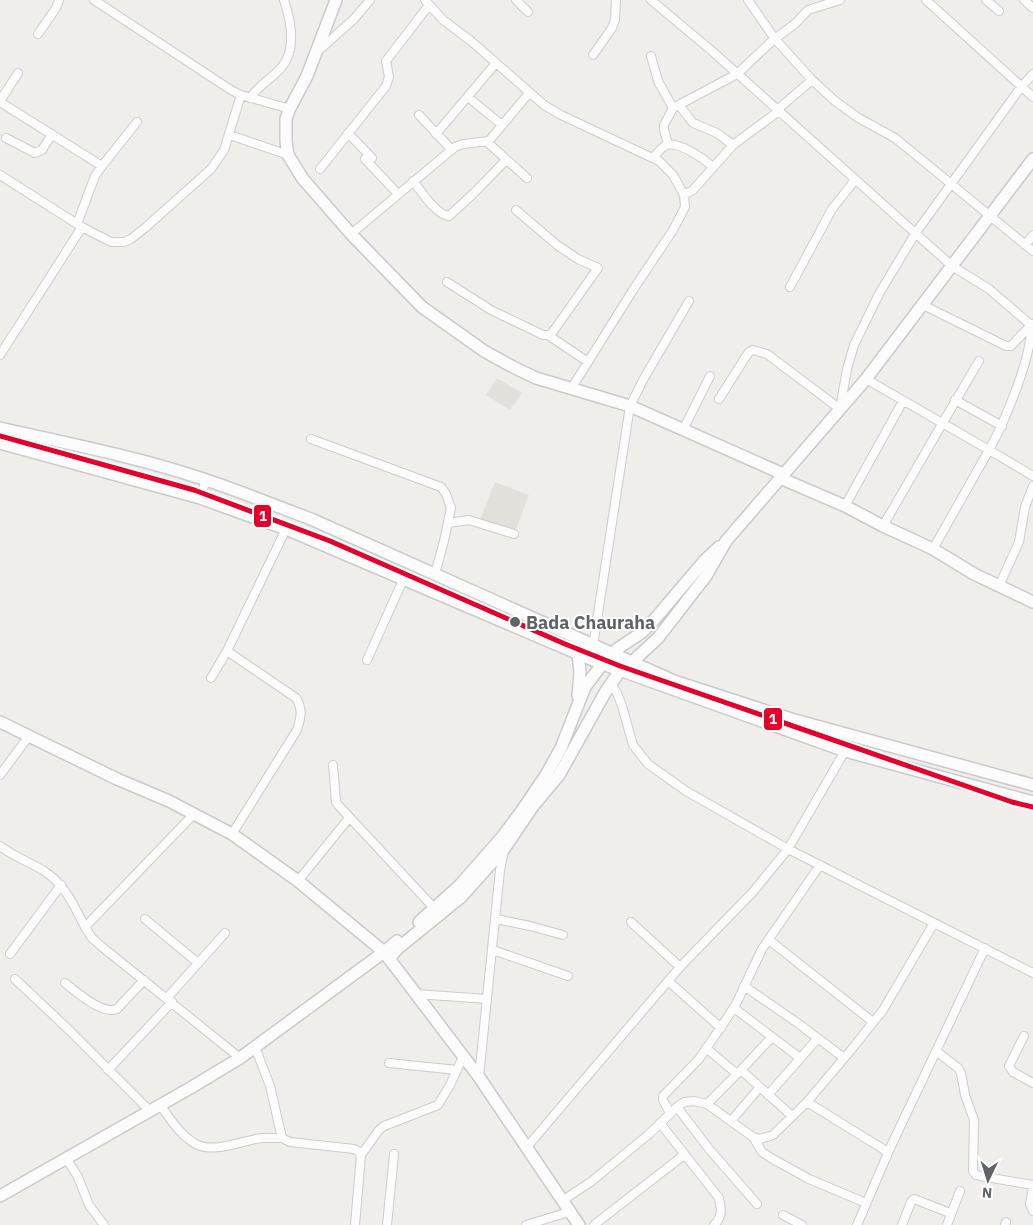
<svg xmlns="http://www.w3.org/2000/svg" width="1033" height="1225" font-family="'IBM Plex Sans',sans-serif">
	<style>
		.education { fill: #e2e0da }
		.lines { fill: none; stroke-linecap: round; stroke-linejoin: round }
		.street-casing { stroke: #cbcccc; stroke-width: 10 }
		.secondary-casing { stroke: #cacacb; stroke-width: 14 }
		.street { stroke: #fdfcfc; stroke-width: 8 }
		.secondary { stroke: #fdfcfc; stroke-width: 11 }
		.metro-1-casing { stroke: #fff; stroke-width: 9 }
		.metro-1 { stroke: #e4002b; stroke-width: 5 }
		.stop-dot { fill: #5f6368; stroke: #fff; stroke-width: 2 }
		.labels { text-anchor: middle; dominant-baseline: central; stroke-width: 4; stroke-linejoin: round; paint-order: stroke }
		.stop-label { font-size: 18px; font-weight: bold; fill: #5f6368; stroke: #fff; text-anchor: start }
		.line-badge { stroke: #fff; stroke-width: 2 }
		.badge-label { font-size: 14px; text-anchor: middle; font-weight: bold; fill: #fff }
	</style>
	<rect width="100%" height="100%" fill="#efeeea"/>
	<path class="education" d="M497 378 522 393 510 410 486 395Z
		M495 482 529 495 515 532 479 522Z"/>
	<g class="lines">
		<defs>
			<path id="street" d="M94 0 231 90 241 95 290 109
				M425 0 443 20 471 41 544 105 561 115 659 161 673 175 684 195 685 207 673 230 633 290 571 389
				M516 0 528 12
				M651 0 712 51 952 266 989 289 1031 325C1033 355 1004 423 989 450L1033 476
				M748 0 775 39 812 80 835 101 857 117 895 138 1033 251
				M926 0 1033 97
				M986 0 999 11
				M1024 0 1033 8
				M38 34 56 8 59 0
				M317 52 354 19 370 0
				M593 55 612 28 615 20 616 0
				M651 56 658 81 673 108
				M468 97 502 125
				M250 98C259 85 271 79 281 68 297 50 291 21 284 0
				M0 101 18 73
				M0 102 102 166
				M679 105 693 123 717 133 733 145
				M777 110 812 80
				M419 115 452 150
				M348 133 372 158
				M436 134 496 63
				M230 135 288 155
				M6 138 35 153 42 150 52 134
				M487 142 527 178
				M668 144 664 130V125L673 108 737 74 772 41 796 23 808 10 840 0
				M653 158C657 154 662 146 667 145 679 141 704 159 713 167
				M365 159 398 194
				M320 169 386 86 389 77 386 61 429 5
				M0 175 82 227 111 242H124L131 239 146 227 211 169 224 150 241 95
				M413 181C421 191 436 215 449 216L475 192 506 160
				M684 195 693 190 733 145 779 111
				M77 224 95 176 102 166 137 122
				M351 234 455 147 463 144 489 141 529 93
				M1025 245 1033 235
				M447 282 491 310 543 335H548L552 333 598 268 578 259 557 245 516 210
				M790 287 832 209 855 180
				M923 305 1006 346H1011L1032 324
				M548 335 588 362
				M0 355 82 227
				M866 379 989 450 933 549
				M719 399 745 358 749 352 753 350 767 354 840 409 847 369 854 345 880 292 915 234 1021 87 1033 74
				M955 400 1002 426
				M683 430 710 376
				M311 439 441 487 446 494 451 508 444 541 435 574
				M200 498 206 480
				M845 506 903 401
				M448 523 469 520 514 534
				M883 526 942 424 979 361
				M999 586 1019 542 1025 507 1033 486
				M593 646 630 406 643 380 689 301
				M227 651 296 698C303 709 301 718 297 730L232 834
				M367 660 403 580
				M211 678 227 651 286 529
				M611 684 617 693 622 706 633 745 648 764 686 791 788 849 1033 973
				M333 765 336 802 339 806 434 908
				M0 775 29 736
				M194 814 85 927 92 938 101 946 240 1058
				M0 846C14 857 30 862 44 871 65 884 74 906 85 927
				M298 881 349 818
				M145 919 198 963
				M496 919 530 926 563 935
				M631 922 680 967
				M769 940 873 1022
				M493 950 568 976
				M10 954 61 885
				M15 979 68 1029 150 1111
				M668 981 721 1028
				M65 983C77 992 102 1015 117 1009L144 980
				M744 986 799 1024 844 1058
				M416 994 487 999
				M167 998 225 933
				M734 1008 800 1058
				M1024 1036 1009 1066 1013 1072 1033 1083
				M255 1047 270 1086 282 1138 290 1142 354 1149 358 1151 361 1155
				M706 1048 737 1074
				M936 1051 958 1068 961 1073 965 1095 974 1120 973 1171 976 1175 980 1176 1033 1185
				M389 1063 457 1070
				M108 1070 172 1002
				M741 1070 792 1116
				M479 1077 500 870 504 851
				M768 1095 818 1038
				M807 1102 888 1152
				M707 1104 741 1070 772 1037
				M160 1105C170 1118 179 1134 194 1143 212 1155 243 1140 262 1138 269 1138 276 1138 282 1138
				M677 1107 709 1149 757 1204
				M670 1113 663 1100V1096L699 1059 725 1021 736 1004 762 949 820 865
				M731 1121 760 1087
				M660 1123 719 1198C721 1208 723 1217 714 1225
				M753 1137 762 1152 771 1158 809 1179 866 1203
				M527 1147 680 967 752 893 788 849 845 751
				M66 1158 78 1177 89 1205 104 1225
				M1033 1188 1030 1204 1033 1211
				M562 1201 592 1181 649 1134 677 1107 684 1102 694 1101 707 1104 753 1137 760 1139 773 1135 807 1102 851 1050 883 1010 934 923
				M783 1215 802 1225
				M355 1225 361 1155 379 1130 384 1126 438 1105 450 1085 463 1057
				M387 1225 394 1154
				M526 1225 569 1212
				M594 1225 684 1155
				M857 1225 891 1146 985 948
				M902 1225 911 1202 914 1199 950 1213
				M947 1225 960 1191
				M1005 1225 1006 1222"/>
			<path id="secondary" d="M336 0 307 76 289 110 286 119V141L288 155 303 179 351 234 422 307 484 351 513 367 536 378 630 406 783 474
				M0 428C66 443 133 456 197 477 235 489 273 505 311 519L674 681 791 719 1033 785
				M0 443 200 498 286 529 600 663 845 751 1033 802
				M780 478 845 506 883 526 933 549 974 574 1033 602
				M578 654 580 672 578 696
				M0 722 117 779 169 801 232 834 298 881 384 952 479 1077 579 1225
				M419 922 460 885 503 836 523 809 546 775 561 748 585 687 600 667 617 649 641 633 654 620 705 560 719 547
				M389 959 397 949 461 897 504 849 533 806 559 775 606 691 620 671 631 663 658 638 706 576 726 541 866 379 1033 159
				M0 1196 192 1087 240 1058 384 952 397 941"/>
		</defs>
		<use href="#street" class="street-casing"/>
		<use href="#secondary" class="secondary-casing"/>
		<use href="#street" class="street"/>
		<use href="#secondary" class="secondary"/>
		<defs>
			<path id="metro-1" d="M0 436 194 490 330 541 565 644 620 666 1012 802 1033 807"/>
		</defs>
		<use href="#metro-1" class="metro-1-casing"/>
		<use href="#metro-1" class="metro-1"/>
	</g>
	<circle class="stop-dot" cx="515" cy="622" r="6"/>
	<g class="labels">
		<g class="stop-label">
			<text x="526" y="622">Bada Chauraha</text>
		</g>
	</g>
	<g class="line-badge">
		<rect x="253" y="504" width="19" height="24" rx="5" fill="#e4002b"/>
		<rect x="763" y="707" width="20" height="24" rx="5" fill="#e4002b"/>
	</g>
	<g class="badge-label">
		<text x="263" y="521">1</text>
		<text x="773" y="724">1</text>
	</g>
	<g transform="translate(988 1180) rotate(184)" stroke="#ffffff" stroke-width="4" paint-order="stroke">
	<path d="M0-4L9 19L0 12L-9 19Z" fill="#5f6368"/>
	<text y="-8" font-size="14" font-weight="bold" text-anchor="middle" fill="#5f6368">N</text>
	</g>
</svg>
